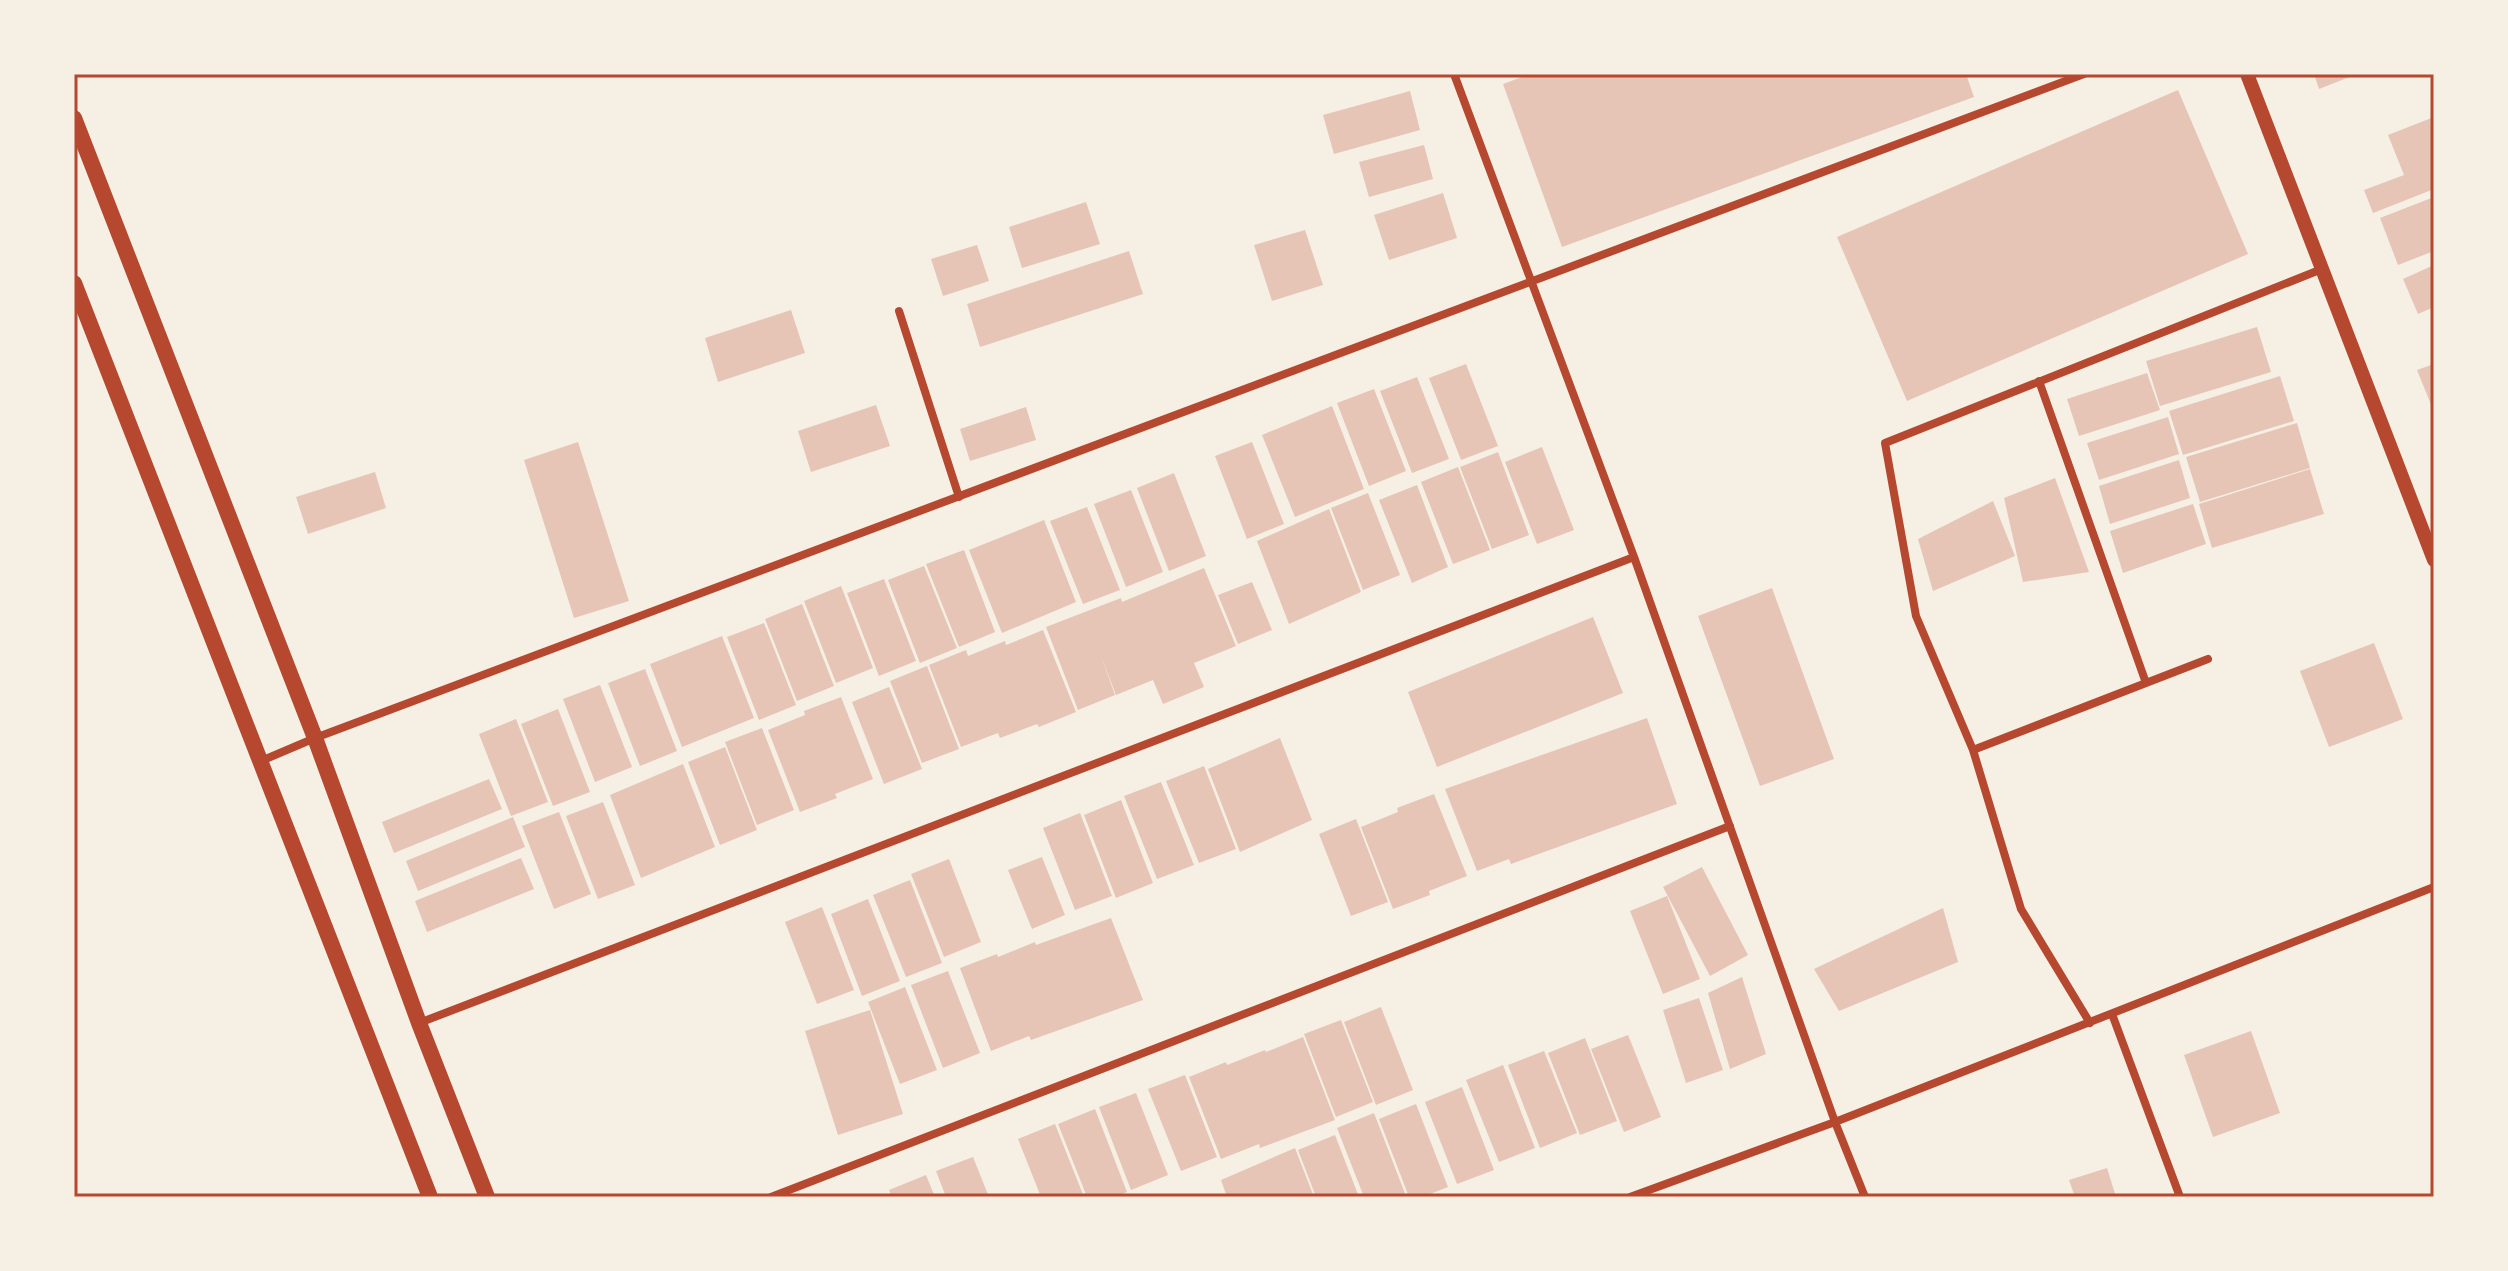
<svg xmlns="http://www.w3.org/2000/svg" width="2508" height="1271" font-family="'Space Grotesk',sans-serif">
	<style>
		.building { fill: #e6c5b7 }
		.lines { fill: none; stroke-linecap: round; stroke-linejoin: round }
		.minor { stroke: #b5482f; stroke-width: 8 }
		.tertiary { stroke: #b5482f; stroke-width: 14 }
		.secondary { stroke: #b5482f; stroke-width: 16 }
		.neatline { fill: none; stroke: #b5482f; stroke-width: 3 }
	</style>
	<rect width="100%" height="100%" fill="#f6efe4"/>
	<path class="building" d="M1530 74H1966L1974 97 1562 247 1503 84Z
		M2314 74H2357L2319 89Z
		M2178 90 2248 254 1907 401 1837 237Z
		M1410 91 1420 130 1334 154 1323 115Z
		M2434 117V189L2373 213 2364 190 2404 175 2388 135Z
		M1424 145 1433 179 1369 197 1359 162Z
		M1443 193 1457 238 1389 260 1374 215Z
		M2434 197V251L2398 265 2380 218Z
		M1086 202 1100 244 1022 268 1009 227Z
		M1305 230 1323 285 1272 301 1254 245Z
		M977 245 989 281 943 296 931 259Z
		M1129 251 1143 294 980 347 967 304Z
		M2434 265V307L2418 314 2403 279Z
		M791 310 805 353 718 382 705 338Z
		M2257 327 2271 372 2160 406 2146 361Z
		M1466 364 1498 446 1461 460 1429 378Z
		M2434 364V412L2417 370Z
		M2147 373 2160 410 2079 436 2067 399Z
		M2280 376 2294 421 2183 455 2169 411Z
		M1417 377 1449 459 1412 473 1380 391Z
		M1374 389 1406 471 1369 486 1337 403Z
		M876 405 890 446 811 472 798 431Z
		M1332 406 1364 489 1295 517 1262 435Z
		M1026 407 1036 440 970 461 960 429Z
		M2168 417 2179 454 2099 480 2087 443Z
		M2297 423 2310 468 2200 502 2186 457Z
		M578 442 629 601 574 618 524 460Z
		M1252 442 1284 524 1247 539 1215 456Z
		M1542 447 1574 530 1537 544 1505 462Z
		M1498 452 1529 535 1492 549 1460 467Z
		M2179 460 2190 498 2110 524 2099 486Z
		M1458 467 1490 550 1453 564 1421 482Z
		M2310 469 2324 514 2212 548 2199 504Z
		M375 472 386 508 308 534 296 497Z
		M1174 473 1206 556 1169 571 1137 488Z
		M2055 478 2089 572 2023 582 2004 498Z
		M1417 485 1448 567 1412 583 1379 500Z
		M1131 490 1163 572 1126 587 1094 504Z
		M1368 493 1400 575 1363 590 1331 508Z
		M1993 501 2015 556 1933 591 1918 539Z
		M2193 504 2206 544 2123 573 2110 531Z
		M1087 507 1120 590 1083 604 1050 521Z
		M1329 509 1361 592 1289 624 1257 541Z
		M1044 520 1076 602 1002 633 969 550Z
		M964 550 995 632 959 647 926 564Z
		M924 566 957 648 920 663 888 580Z
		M1204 568 1236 646 1194 663 1204 687 1163 704 1153 680 1116 695 1101 656 1115 695 1078 710 1046 627 1121 598 1122 602Z
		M884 579 916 661 879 676 847 593Z
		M1252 582 1272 630 1238 644 1218 595Z
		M841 586 873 668 836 683 804 601Z
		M1772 588 1834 759 1760 786 1698 616Z
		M802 604 834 686 797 701 765 619Z
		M1593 617 1623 693 1437 767 1408 692Z
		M764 623 796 705 759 720 727 637Z
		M1043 630 1076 712 1039 727 1037 724 1000 738 998 733 961 747 929 665 966 650 968 656 1005 641 1006 645Z
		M722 636 754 718 682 747 650 664Z
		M2374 643 2403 719 2329 747 2300 671Z
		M927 666 959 749 922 763 890 681Z
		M645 669 677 751 640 766 608 683Z
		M600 685 632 767 595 782 563 699Z
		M889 687 922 769 884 784 852 702Z
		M841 697 873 779 835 794 837 798 800 812 768 730 805 715 804 711Z
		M558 709 590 792 553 806 521 724Z
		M1647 718 1677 804 1511 864 1509 859 1477 871 1445 789Z
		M516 719 548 802 511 816 479 734Z
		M762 728 794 810 757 825 725 742Z
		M1280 738 1312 820 1240 852 1208 769Z
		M725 747 757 830 720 845 688 762Z
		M683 764 715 847 641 878 610 795Z
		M1204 766 1236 849 1199 863 1166 781Z
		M489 779 502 809 394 853 382 822Z
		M1161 782 1194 865 1157 879 1124 796Z
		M1434 794 1467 876 1429 891 1430 895 1393 909 1361 827 1398 812 1397 808Z
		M1121 800 1153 883 1116 898 1084 815Z
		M603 802 635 885 598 899 566 816Z
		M559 812 591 894 554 909 522 826Z
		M1080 813 1112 896 1075 910 1043 828Z
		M513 817 525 847 418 891 406 861Z
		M1356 819 1388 902 1351 916 1319 834Z
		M1042 857 1065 915 1032 929 1008 870Z
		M521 858 534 889 427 932 415 901Z
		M949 859 981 942 944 957 911 874Z
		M1702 867 1748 955 1710 976 1663 887Z
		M910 880 942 963 906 977 873 895Z
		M1667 896 1700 979 1663 994 1630 911Z
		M868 899 900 981 862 996 831 914Z
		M822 907 854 990 817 1004 785 922Z
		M1943 908 1958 962 1839 1011 1814 969Z
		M1111 918 1143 1000 1031 1040 1029 1036 991 1051 960 968 997 954 998 957 1035 942 1036 945Z
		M948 971 980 1053 943 1068 911 985Z
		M1742 977 1766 1054 1730 1069 1708 993Z
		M905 987 937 1070 900 1084 868 1002Z
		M1699 998 1723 1070 1686 1083 1663 1010Z
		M1381 1007 1413 1090 1376 1105 1344 1022Z
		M870 1010 903 1114 838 1135 805 1031Z
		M1341 1020 1373 1102 1336 1117 1304 1034Z
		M2251 1031 2280 1113 2213 1137 2184 1055Z
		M1628 1035 1661 1117 1624 1132 1591 1049Z
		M1303 1037 1335 1120 1260 1148 1259 1144 1221 1159 1189 1077 1226 1062 1227 1065 1265 1050 1266 1052Z
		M1585 1038 1617 1121 1580 1135 1548 1053Z
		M1544 1051 1577 1133 1540 1148 1508 1065Z
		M1503 1065 1535 1148 1499 1162 1466 1080Z
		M1185 1075 1217 1157 1181 1171 1148 1089Z
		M1462 1087 1494 1170 1457 1184 1425 1102Z
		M1136 1093 1168 1175 1131 1190 1099 1107Z
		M1416 1104 1448 1187 1422 1197H1409L1379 1119Z
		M1095 1109 1127 1192 1114 1197H1087L1058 1124Z
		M1374 1113 1406 1196 1404 1197H1364L1337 1128Z
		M1055 1124 1084 1197H1041L1018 1139Z
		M1335 1135 1359 1197H1316L1298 1150Z
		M1295 1148 1314 1197H1227L1221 1180Z
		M973 1157 989 1197H946L936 1171Z
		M2107 1168 2116 1197H2075L2069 1180Z
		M926 1175 935 1197H892L889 1190Z"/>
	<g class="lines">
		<path class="minor" d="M1454 74 1634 557 1835 1122 1865 1197
			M899 311 959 497
			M2039 381 2146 683
			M1973 750 2208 659
			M261 761 315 738 2084 74
			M2112 1014 2180 1197
			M419 1023 1634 557
			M2090 1023 2021 909 1973 750 1916 616 1885 443 2322 269
			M771 1197 1730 826
			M1630 1197 1835 1122 2434 887"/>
		<path class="tertiary" d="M2247 74 2434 560"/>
		<path class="secondary" d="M74 118 315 738 419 1023 487 1197
			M74 283 430 1197"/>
	</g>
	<rect width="2508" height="1271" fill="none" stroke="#f6efe4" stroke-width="152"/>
	<rect x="76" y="76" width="2356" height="1119" class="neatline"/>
</svg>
